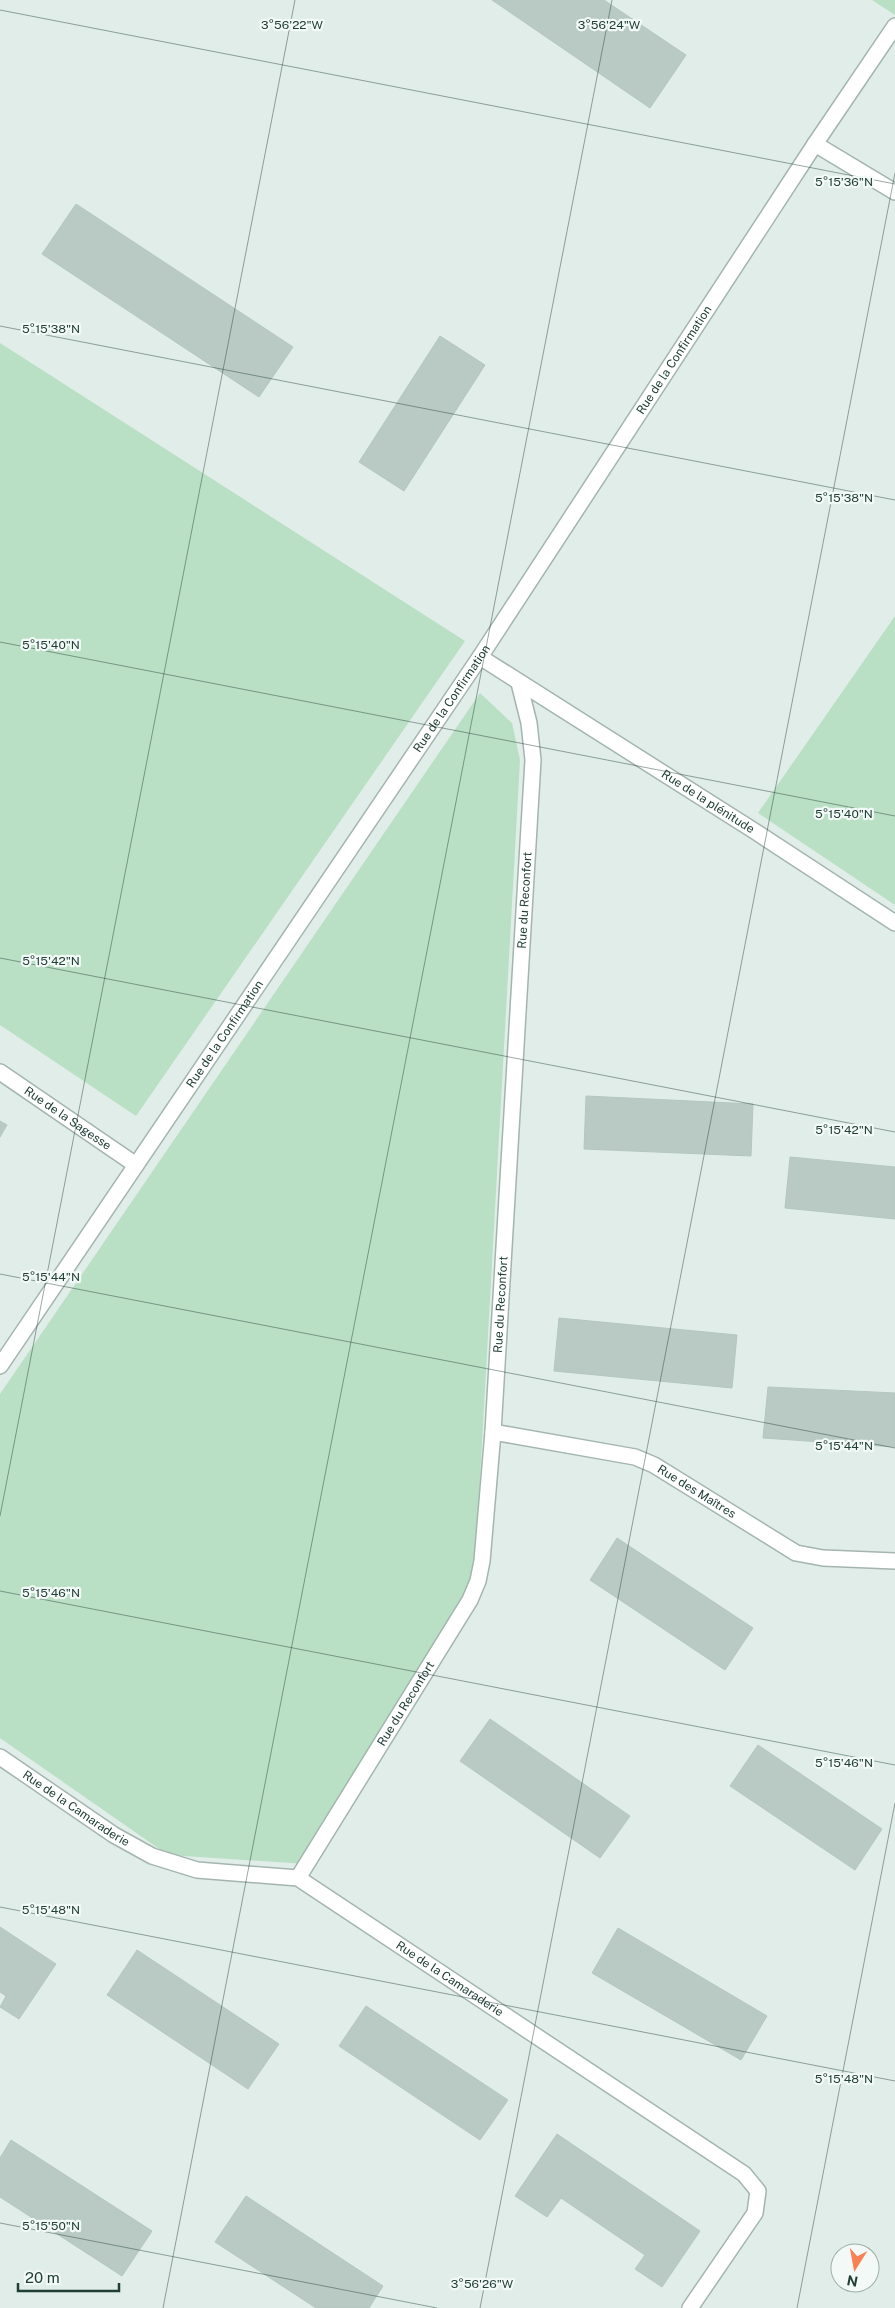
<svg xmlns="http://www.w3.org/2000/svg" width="895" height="2308" font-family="'Public Sans',sans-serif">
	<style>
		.green { fill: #b9dfc4 }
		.building { fill: #b9cac4; stroke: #b3c7bf }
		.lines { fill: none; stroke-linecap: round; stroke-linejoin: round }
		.lane-casing { stroke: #a4b5af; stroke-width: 18 }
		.street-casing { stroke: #a4b5af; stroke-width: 18 }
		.lane { stroke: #fff; stroke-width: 15 }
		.street { stroke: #fff; stroke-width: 15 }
		.ticks { fill: none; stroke: #213e37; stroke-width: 1; stroke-opacity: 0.45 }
		.labels { text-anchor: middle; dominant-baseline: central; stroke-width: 4.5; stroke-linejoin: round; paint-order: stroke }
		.street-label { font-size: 12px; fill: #213e37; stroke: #f2f9f6 }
		.ticks-label { font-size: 12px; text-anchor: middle; fill: #213e37; stroke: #f2f9f6; stroke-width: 4.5; stroke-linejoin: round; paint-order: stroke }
	</style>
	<rect width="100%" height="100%" fill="#e1ede8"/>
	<path class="green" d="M872 0H895V15Z
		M0 343 465 641 136 1116 0 1025Z
		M895 616V905L758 813Z
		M480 693 512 723 520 760 474 1587 306 1864 168 1855 0 1738V1394Z"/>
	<path class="building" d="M492 0H604L686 55 650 108Z
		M76 204 293 347 259 397 42 254Z
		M440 336 485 365 404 491 359 462Z
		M586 1096 753 1104 751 1156 584 1149Z
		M0 1121 7 1125 0 1137Z
		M790 1157 895 1167V1219L785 1208Z
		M559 1318 737 1335 732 1388 554 1371Z
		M768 1387 895 1393V1447L763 1438Z
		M617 1538 753 1628 725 1670 590 1580Z
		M490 1719 630 1816 600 1858 460 1761Z
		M758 1745 882 1829 855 1870 730 1786Z
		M0 1927 56 1964 19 2019 0 2007 6 1996 0 1992Z
		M618 1928 767 2016 741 2060 592 1973Z
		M137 1950 279 2044 248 2089 107 1995Z
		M366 2006 508 2100 480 2140 339 2046Z
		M557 2134 700 2231 662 2287 635 2269 645 2255 561 2198 547 2217 515 2196Z
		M11 2140 152 2231 122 2276 0 2197V2158Z
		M246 2196 383 2286 369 2308H316L215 2242Z"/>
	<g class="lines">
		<defs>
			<path id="lane" d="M815 144 895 192"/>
			<g id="street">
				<path id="s1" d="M480 657 756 832 895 923"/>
				<path id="s2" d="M0 1072 136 1165"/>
				<path id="s3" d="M0 1366 480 657 815 144 895 26"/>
				<path id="s4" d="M493 1432 635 1457 654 1465 796 1553 823 1558 895 1561"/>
				<path id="s5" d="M0 1757 114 1835 152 1856 197 1870 298 1878 744 2174 758 2191 755 2213 690 2308"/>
				<path id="s6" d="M298 1878 470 1600 478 1581 482 1561 493 1432 533 760 529 723 519 683"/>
			</g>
		</defs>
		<use href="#lane" class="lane-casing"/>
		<use href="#street" class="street-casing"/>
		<use href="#lane" class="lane"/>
		<use href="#street" class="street"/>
	</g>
	<path class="ticks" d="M0 10 895 184M0 326 895 500M0 642 895 816M0 958 895 1132M0 1274 895 1448M0 1516 295 0M0 1591 895 1765M0 1907 895 2081M0 2223 437 2308M163 2308 612 0M480 2308 895 173M797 2308 895 1803"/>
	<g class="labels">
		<g class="street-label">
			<text stroke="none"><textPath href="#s3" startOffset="1211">Rue de la Confirmation</textPath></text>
			<text stroke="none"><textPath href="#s3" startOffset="806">Rue de la Confirmation</textPath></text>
			<text stroke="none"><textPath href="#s1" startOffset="270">Rue de la plénitude</textPath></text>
			<text stroke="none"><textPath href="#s6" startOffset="1030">Rue du Reconfort</textPath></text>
			<text stroke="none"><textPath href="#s3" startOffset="401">Rue de la Confirmation</textPath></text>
			<text stroke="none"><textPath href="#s2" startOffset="82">Rue de la Sagesse</textPath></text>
			<text stroke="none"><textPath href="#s6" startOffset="625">Rue du Reconfort</textPath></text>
			<text stroke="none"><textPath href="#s4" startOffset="215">Rue des Maîtres</textPath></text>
			<text stroke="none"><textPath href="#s6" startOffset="205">Rue du Reconfort</textPath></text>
			<text stroke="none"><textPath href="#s5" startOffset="92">Rue de la Camaraderie</textPath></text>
			<text stroke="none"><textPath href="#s5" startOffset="512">Rue de la Camaraderie</textPath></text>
		</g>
	</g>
	<g class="ticks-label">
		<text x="292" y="29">3°56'22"W</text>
		<text x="609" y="29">3°56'24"W</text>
		<text x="844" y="186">5°15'36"N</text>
		<text x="51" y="333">5°15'38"N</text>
		<text x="844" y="502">5°15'38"N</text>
		<text x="51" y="649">5°15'40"N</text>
		<text x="844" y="818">5°15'40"N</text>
		<text x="51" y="965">5°15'42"N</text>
		<text x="844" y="1134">5°15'42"N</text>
		<text x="51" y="1281">5°15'44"N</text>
		<text x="844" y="1450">5°15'44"N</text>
		<text x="51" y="1597">5°15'46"N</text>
		<text x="844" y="1767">5°15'46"N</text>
		<text x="51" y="1914">5°15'48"N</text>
		<text x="844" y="2083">5°15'48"N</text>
		<text x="51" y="2230">5°15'50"N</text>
		<text x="482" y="2288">3°56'26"W</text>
	</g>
	<g transform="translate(855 2268) rotate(191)"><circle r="24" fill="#f2f9f6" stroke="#9eaeaa"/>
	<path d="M0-4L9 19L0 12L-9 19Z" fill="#f98153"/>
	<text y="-8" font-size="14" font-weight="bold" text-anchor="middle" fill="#213e37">N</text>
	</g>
	<path d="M18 2283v8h101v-8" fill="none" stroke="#213e37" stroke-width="2.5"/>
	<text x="25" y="2283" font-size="15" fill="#213e37" stroke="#f2f9f6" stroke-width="4" paint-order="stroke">20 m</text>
</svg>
